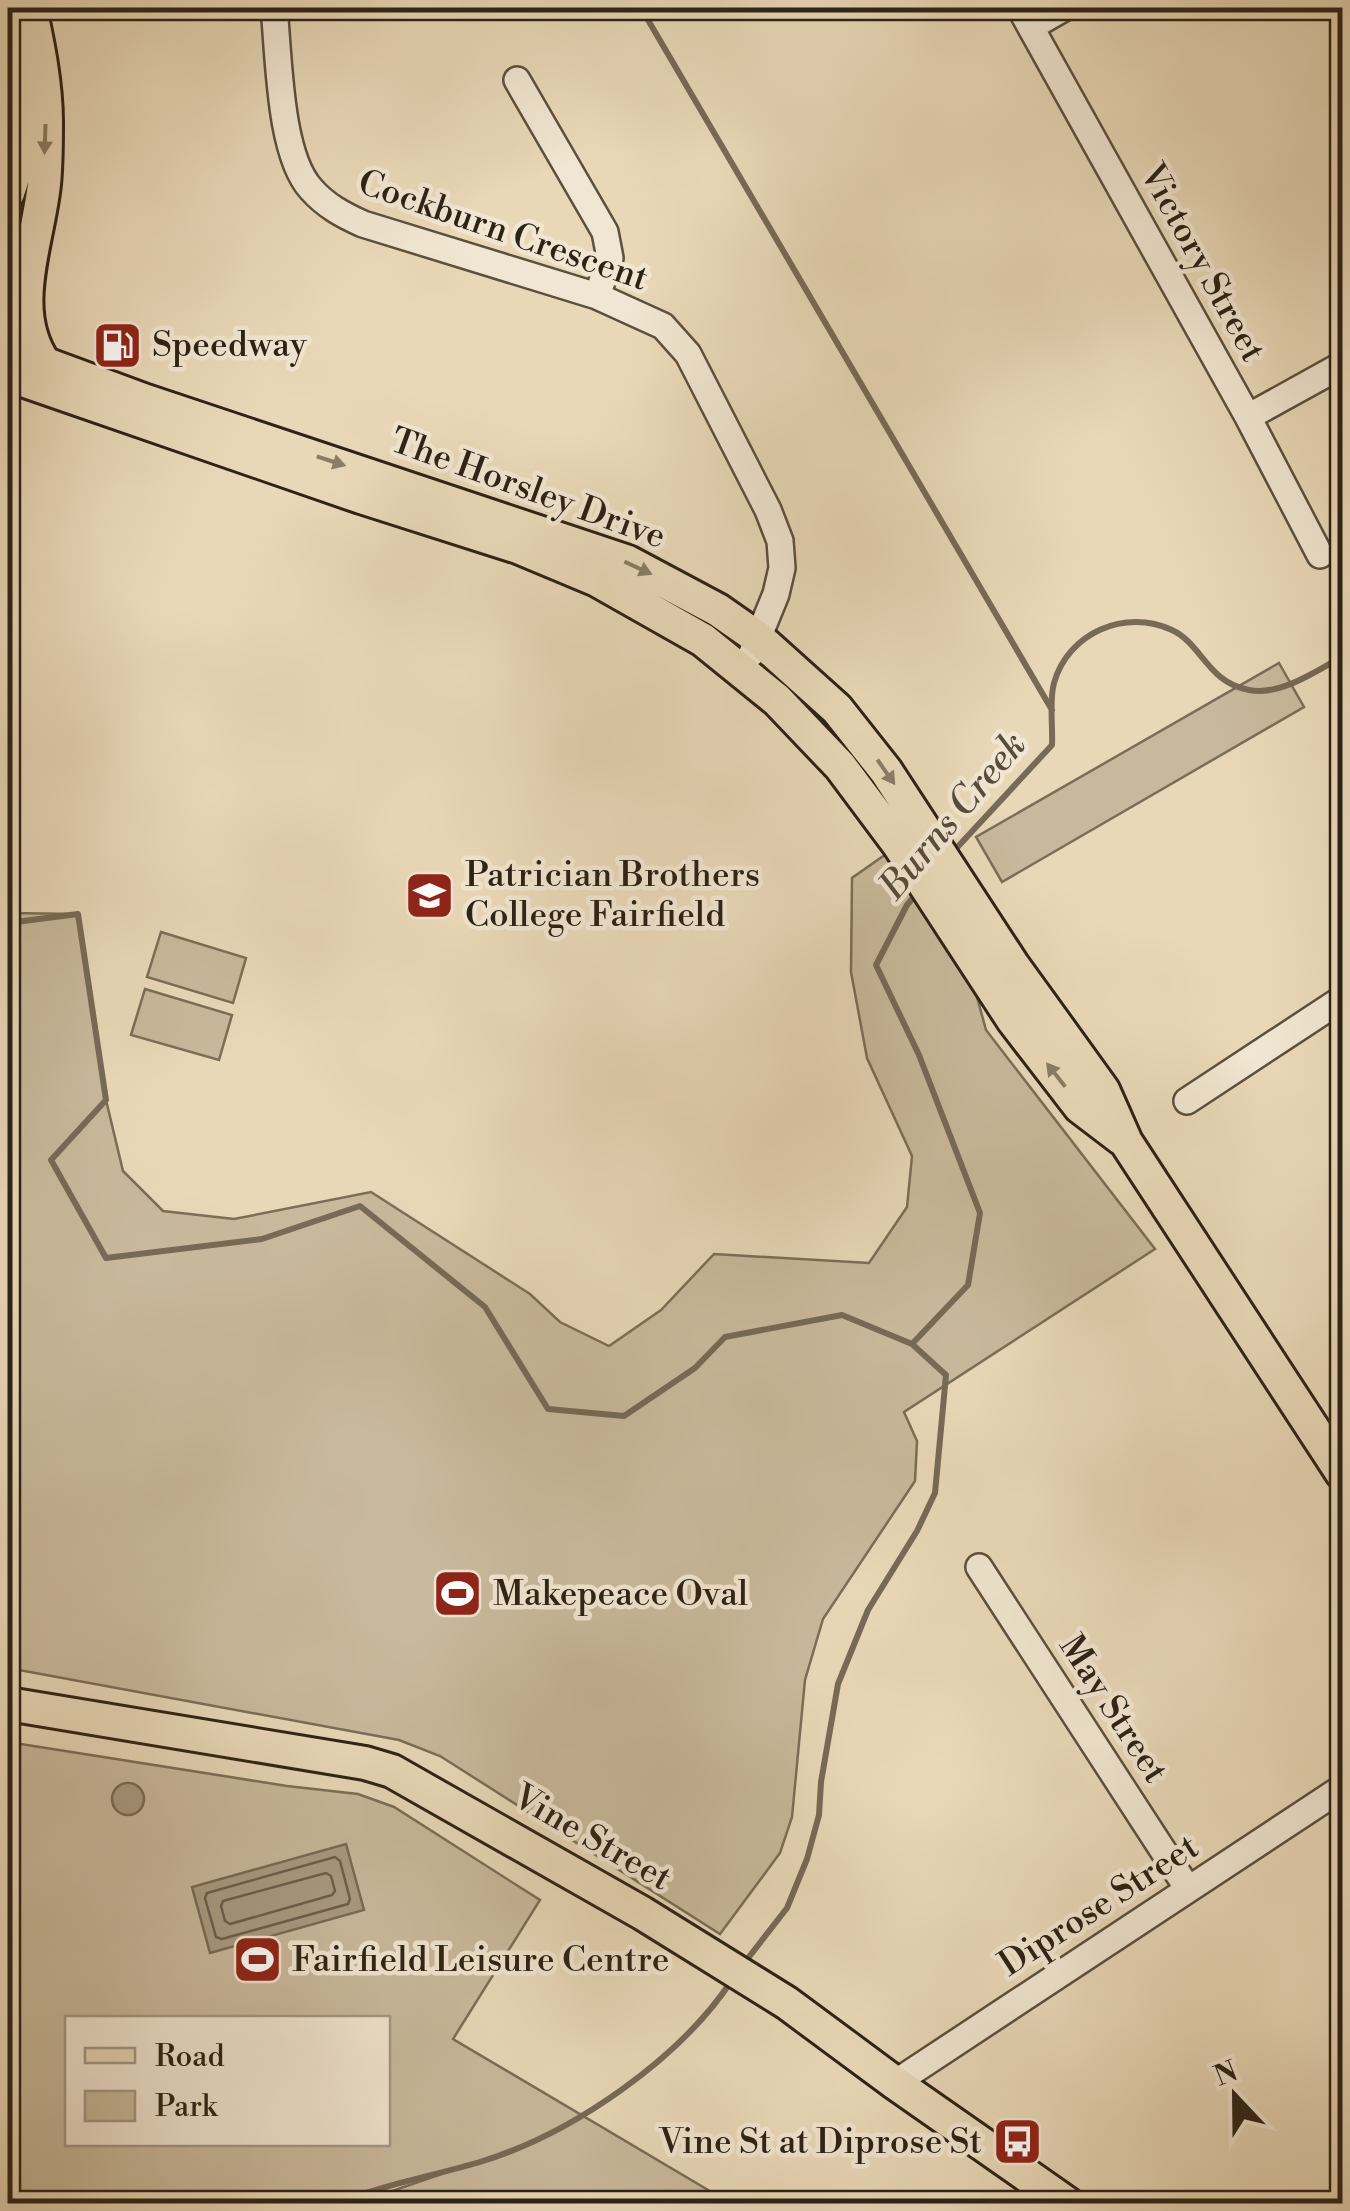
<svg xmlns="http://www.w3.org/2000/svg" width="1350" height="2211" font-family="'Libre Bodoni',serif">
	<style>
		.green { fill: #c9b99c; stroke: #7a6e58; stroke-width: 2.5; fill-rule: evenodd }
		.water { fill: #a99a81; stroke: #776a56; stroke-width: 2.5 }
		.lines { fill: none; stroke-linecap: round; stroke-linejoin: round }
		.shore { stroke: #6a5e4b; stroke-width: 2.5 }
		.stream { stroke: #776a56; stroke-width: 6 }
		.minor-casing { stroke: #5b503e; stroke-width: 30 }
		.major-casing { stroke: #2c2215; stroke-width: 38 }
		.minor { stroke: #f1e6d1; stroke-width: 25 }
		.major { stroke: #e9d8b8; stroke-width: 32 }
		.oneway { fill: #8a7d66 }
		.labels { text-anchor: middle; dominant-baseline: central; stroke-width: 9; stroke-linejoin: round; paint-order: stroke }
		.street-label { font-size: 35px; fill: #2c2215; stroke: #f1e6d1 }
		.poi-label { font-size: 35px; fill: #2c2215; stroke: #f1e6d1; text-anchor: start }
		.water-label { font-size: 38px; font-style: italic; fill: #584c3b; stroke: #f1e6d1 }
	</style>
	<rect width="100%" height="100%" fill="#e9d8b8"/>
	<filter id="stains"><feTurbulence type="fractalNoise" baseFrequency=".002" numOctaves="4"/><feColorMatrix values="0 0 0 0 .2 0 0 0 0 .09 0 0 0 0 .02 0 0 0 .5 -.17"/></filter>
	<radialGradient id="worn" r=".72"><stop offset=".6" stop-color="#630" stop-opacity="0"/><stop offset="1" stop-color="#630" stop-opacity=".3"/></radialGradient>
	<path class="green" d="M31 155 15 332 8 331V223L23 185Z
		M1279 663 1304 707 1002 882 976 837Z
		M899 845 963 946 986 1030 1155 1249 904 1412 917 1441 915 1481 823 1619 805 1680 792 1817 780 1853 720 1934 440 1756 399 1740 8 1668V913L78 914 106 1100 123 1171 163 1211 234 1219 371 1192 530 1294 560 1322 609 1346 661 1310 714 1254 869 1263 907 1207 912 1156 867 1058 851 972 852 878Z
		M161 932 246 958 233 1003 147 977Z
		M145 989 232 1015 219 1060 131 1035Z
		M8 1742 287 1786 358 1794 394 1807 540 1900 453 2039 730 2203H357L465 2166 363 2193 336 2203H8V1980L17 1977 8 1943ZM68 2018H388V2144H68Z"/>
	<path class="water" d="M112 1799a16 16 0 1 1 32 0a16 16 0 1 1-32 0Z
		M346 1844 364 1910 210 1953 192 1887Z"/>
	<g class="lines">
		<path class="shore" d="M335 1857 340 1861 350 1899 348 1904 222 1939 216 1937 205 1898 207 1893Z
			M326 1873 331 1876 335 1891 332 1895 230 1924 225 1921 221 1906 223 1901Z"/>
		<path class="stream" d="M641 8 1052 710
			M952 853 1052 745C1053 726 1049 701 1054 683 1068 633 1125 608 1172 630 1202 644 1207 682 1249 690 1281 696 1316 671 1342 657
			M8 923 78 914 106 1100 51 1160 106 1258 262 1239 360 1206 485 1307 548 1409 624 1416 695 1368 725 1337 842 1315 912 1344 946 1375 935 1493 917 1531 868 1610 838 1684 821 1782 819 1815 807 1859 787 1908 742 1966
			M912 1344 968 1285 980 1213 919 1055 876 965 907 905 917 893
			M336 2204C384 2184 434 2176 483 2161 573 2133 680 2059 732 1980"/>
		<defs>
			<path id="minor" d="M274 8C279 56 279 154 311 189 326 206 343 215 363 224L597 296 663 326 688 354 768 510 780 541 782 568 776 594 752 653
				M1020 8 1248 417 1320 555
				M1031 27 1064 8
				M517 80 605 232 610 258 597 296
				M1248 417 1342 365
				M1187 1101 1342 999
				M979 1567 1188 1889
				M895 2083 1342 1788"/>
			<path id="major" d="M30 8C38 45 46 84 46 122 46 142 46 164 44 184 38 243 7 311 45 364
				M8 20C24 74 27 139 8 193
				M8 350 146 401 628 562 718 610 758 638 837 709 886 771 1012 964 1103 1090 1126 1142 1342 1473
				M8 375 361 497 518 547 597 580 703 640 777 700 840 766 899 845 1013 1020 1080 1107 1122 1139
				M8 1704 365 1763 392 1771 642 1913 787 2003 895 2083 1068 2204"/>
		</defs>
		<use href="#minor" class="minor-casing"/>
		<use href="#major" class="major-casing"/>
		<use href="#minor" class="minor"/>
		<use href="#major" class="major"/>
	</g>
	<defs><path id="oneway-solid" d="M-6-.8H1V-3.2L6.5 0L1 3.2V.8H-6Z" transform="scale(2.5)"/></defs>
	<g class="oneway">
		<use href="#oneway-solid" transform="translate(45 139) rotate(92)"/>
		<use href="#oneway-solid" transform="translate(331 461) rotate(18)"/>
		<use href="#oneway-solid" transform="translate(638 568) rotate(25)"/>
		<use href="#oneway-solid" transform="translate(886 772) rotate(55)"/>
		<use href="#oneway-solid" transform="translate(1056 1075) rotate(-128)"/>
	</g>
	<defs>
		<symbol id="fuel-square" viewBox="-11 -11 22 22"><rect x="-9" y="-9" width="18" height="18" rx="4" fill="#8f2418" stroke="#f1e6d1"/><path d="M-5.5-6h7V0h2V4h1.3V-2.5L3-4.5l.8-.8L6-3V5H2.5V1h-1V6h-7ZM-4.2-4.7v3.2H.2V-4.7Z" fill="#fff"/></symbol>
		<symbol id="school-square" viewBox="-11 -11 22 22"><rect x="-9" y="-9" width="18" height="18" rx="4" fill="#8f2418" stroke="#f1e6d1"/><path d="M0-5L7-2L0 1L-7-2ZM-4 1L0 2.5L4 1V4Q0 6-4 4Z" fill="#fff"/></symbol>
		<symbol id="stadium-square" viewBox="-11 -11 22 22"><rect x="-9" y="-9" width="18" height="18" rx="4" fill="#8f2418" stroke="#f1e6d1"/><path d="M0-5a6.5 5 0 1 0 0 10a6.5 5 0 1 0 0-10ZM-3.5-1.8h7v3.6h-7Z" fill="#fff"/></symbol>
		<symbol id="bus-square" viewBox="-11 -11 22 22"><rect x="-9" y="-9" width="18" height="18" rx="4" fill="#8f2418" stroke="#f1e6d1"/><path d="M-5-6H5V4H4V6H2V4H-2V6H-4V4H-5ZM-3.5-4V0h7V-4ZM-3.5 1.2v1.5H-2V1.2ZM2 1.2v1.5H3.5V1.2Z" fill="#fff"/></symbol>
	</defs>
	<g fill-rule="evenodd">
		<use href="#fuel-square" x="90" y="318" width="55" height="55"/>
		<use href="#school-square" x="402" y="868" width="55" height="55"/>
		<use href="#stadium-square" x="430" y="1566" width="55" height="55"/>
		<use href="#stadium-square" x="230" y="1932" width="55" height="55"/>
		<use href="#bus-square" x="990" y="2114" width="55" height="55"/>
	</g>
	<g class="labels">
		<g class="street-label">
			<text transform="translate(503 231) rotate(19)">Cockburn Crescent</text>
			<text transform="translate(1202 263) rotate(61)">Victory Street</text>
			<text transform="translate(528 489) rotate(20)">The Horsley Drive</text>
			<text transform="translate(1113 1709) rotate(57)">May Street</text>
			<text transform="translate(592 1838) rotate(30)">Vine Street</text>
			<text transform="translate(1099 1906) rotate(-33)">Diprose Street</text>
		</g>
		<g class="poi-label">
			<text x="152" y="345">Speedway</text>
			<text x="465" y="875">Patrician Brothers<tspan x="465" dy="40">College Fairfield</tspan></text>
			<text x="493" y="1594">Makepeace Oval</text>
			<text x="292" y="1960">Fairfield Leisure Centre</text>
			<text x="982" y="2142" text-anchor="end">Vine St at Diprose St</text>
		</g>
		<g class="water-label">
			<text transform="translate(953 816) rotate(-50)">Burns Creek</text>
		</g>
	</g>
	<rect width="1350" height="2211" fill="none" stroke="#e9d8b8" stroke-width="40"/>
	<rect x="10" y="10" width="1330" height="2191" fill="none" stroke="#2c2215" stroke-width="5"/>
	<rect x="20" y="20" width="1310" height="2171" fill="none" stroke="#2c2215" stroke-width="2.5"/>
	<rect x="65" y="2016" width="325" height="130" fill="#f1e6d1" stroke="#a29886" stroke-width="2.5"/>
	<rect x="85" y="2048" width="50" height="15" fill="#e9d8b8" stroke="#a29886" stroke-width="2.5"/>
	<text x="155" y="2066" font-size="30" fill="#2c2215">Road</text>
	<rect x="85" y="2091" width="50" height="30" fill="#c9b99c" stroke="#a29886" stroke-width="2.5"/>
	<text x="155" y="2116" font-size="30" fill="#2c2215">Park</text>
	<g transform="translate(1235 2096) rotate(338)" stroke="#f1e6d1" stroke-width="8" paint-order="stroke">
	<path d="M0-8L18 38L0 25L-18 38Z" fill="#2c2215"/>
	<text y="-15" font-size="28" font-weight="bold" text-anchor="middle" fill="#2c2215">N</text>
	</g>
	<rect width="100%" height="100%" filter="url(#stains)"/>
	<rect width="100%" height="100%" fill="url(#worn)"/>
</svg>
